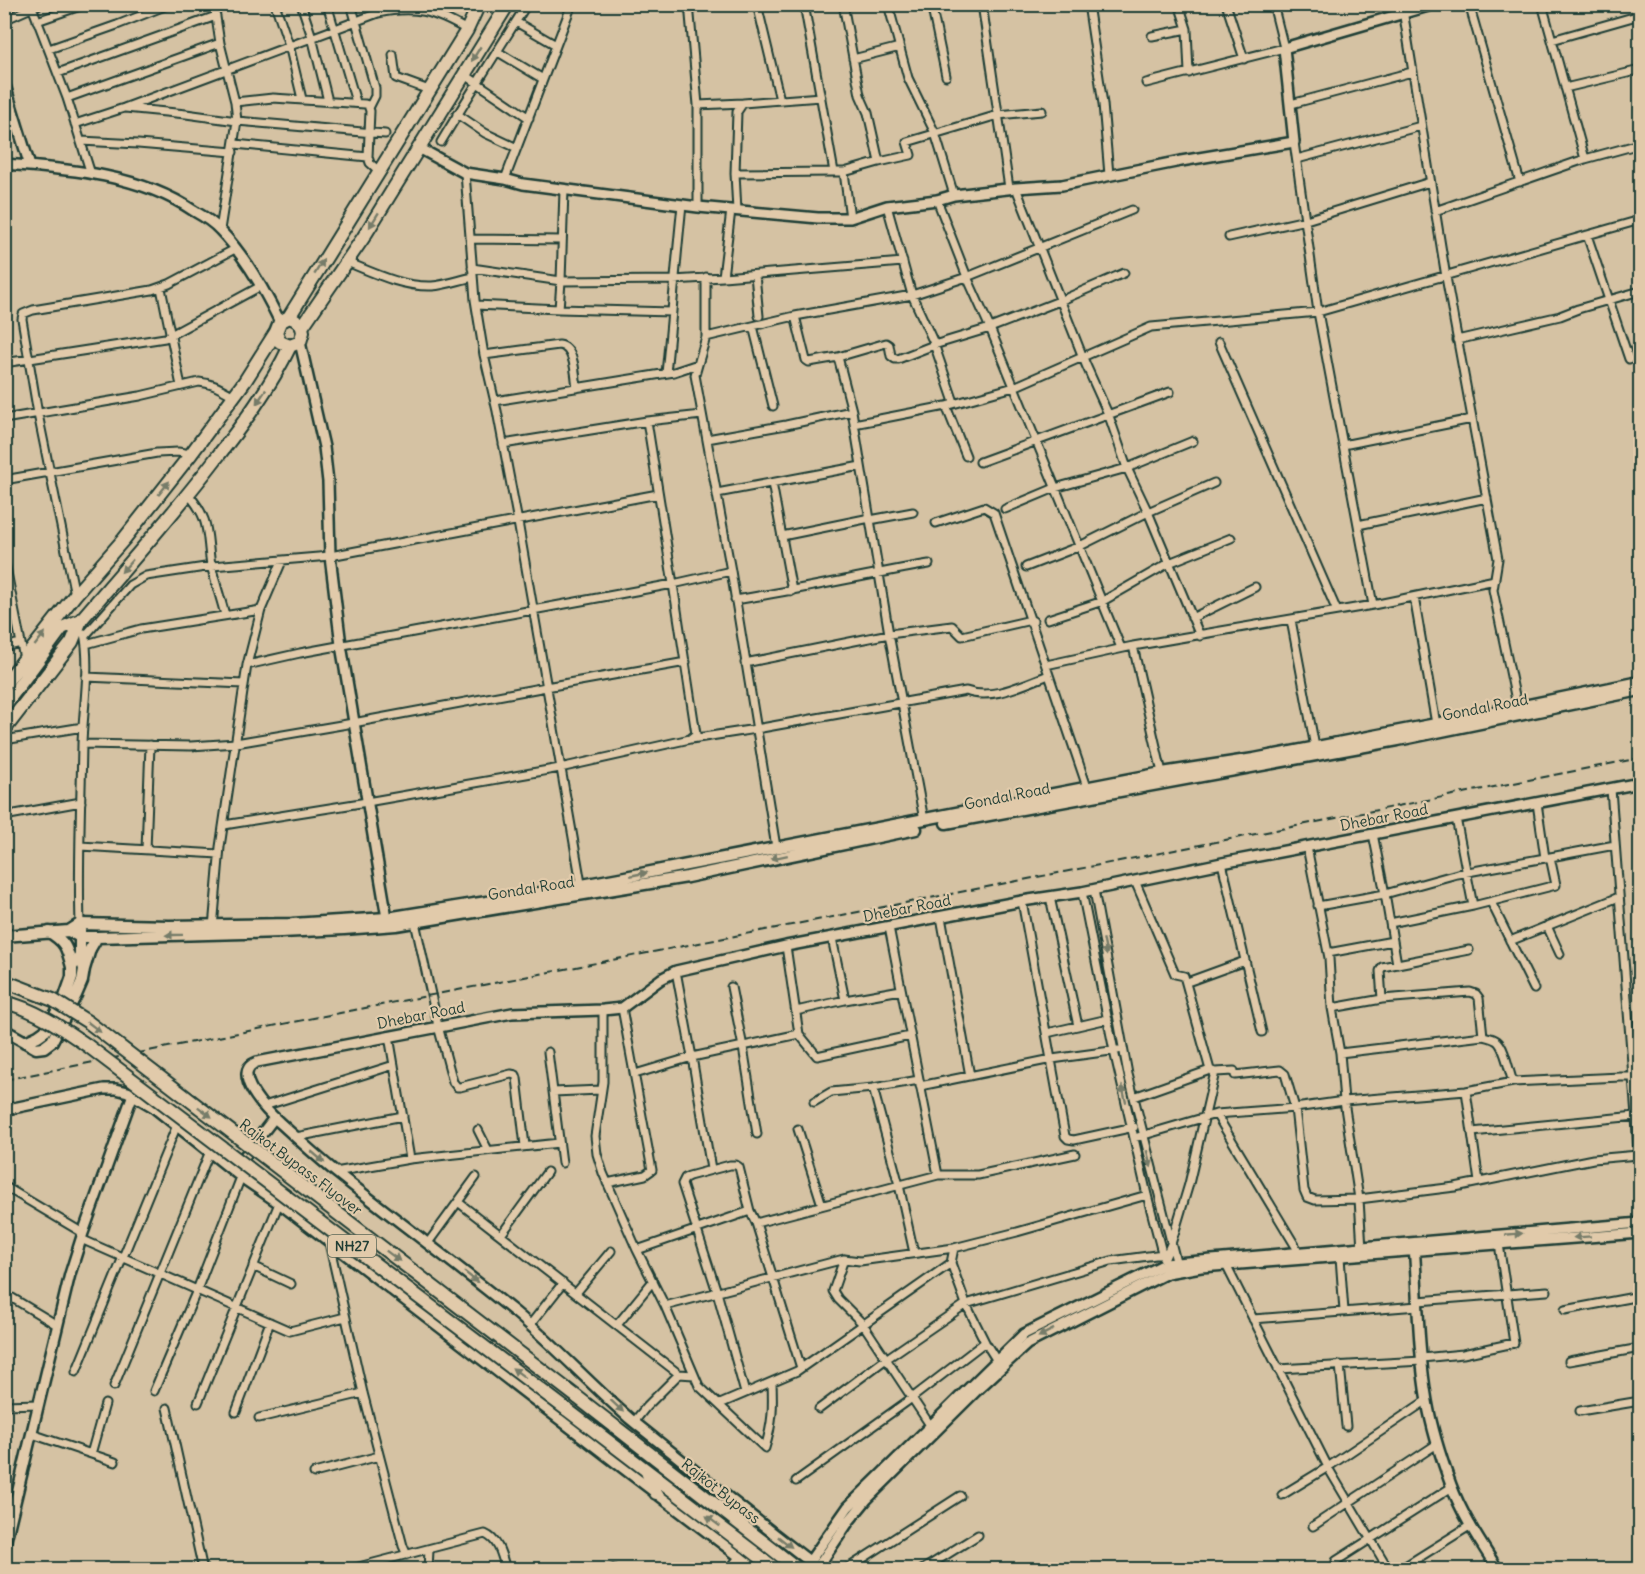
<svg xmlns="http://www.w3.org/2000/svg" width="1645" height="1574" font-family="Delius,sans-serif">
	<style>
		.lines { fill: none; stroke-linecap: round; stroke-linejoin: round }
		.minor-casing { stroke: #1f3d34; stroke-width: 11 }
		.tertiary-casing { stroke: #1f3d34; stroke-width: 14 }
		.secondary-casing { stroke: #1f3d34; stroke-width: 15 }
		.trunk-casing { stroke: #1f3d34; stroke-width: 16 }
		.minor { stroke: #e1caaa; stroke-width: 7 }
		.tertiary { stroke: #e1caaa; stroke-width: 9 }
		.secondary { stroke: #e1caaa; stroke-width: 10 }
		.trunk { stroke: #e1caaa; stroke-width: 12 }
		.rail { stroke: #1f3d34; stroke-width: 2; stroke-dasharray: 9 4.5; stroke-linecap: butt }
		.trunk-bridge-casing { stroke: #1f3d34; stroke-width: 16; stroke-linecap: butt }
		.trunk-bridge { stroke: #e1caaa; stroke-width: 12 }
		.oneway { fill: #767c69 }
		.labels { text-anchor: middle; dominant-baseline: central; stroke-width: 4.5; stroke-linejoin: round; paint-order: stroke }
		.shield { fill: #e1caaa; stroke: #596757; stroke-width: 1.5 }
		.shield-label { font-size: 14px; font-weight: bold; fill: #1f3d34 }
		.street-label { font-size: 15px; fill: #1f3d34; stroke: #e1caaa }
	</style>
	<rect width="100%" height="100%" fill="#d5c2a3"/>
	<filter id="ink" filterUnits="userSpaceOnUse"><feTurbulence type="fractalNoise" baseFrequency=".0167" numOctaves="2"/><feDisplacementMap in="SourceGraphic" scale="12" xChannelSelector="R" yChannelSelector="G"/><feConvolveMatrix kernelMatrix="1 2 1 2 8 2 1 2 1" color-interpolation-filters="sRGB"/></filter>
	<g filter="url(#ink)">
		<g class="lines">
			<defs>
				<path id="minor" d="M31 4 67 98 91 174
					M214 4 220 43 235 102 237 121 220 230
					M275 4 289 45 302 99
					M301 4 312 37 328 101
					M327 4 356 102
					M351 4 375 88V96L369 108
					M374 4 378 13
					M689 4 698 105V207
					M757 4 780 100
					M804 4 834 172H844L850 218
					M843 4 860 95 868 113 879 162 844 172
					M888 4 908 78 935 133 954 195
					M931 4 946 76
					M982 4 1009 188
					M1088 4 1103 104 1109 175
					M1179 4 1187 29 1189 73
					M1226 4 1244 59
					M1402 4 1446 277 1498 559 1493 590 1518 710
					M1469 4 1520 182
					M1542 4 1585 159
					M4 20 40 4
					M37 21 86 4
					M516 22 556 45
					M1152 36 1187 29
					M1552 40 1640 15
					M49 49 117 25 170 4
					M498 52 543 79
					M393 55 396 78 429 90
					M853 59 900 47
					M58 73 216 16
					M464 74 529 118
					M1146 83 1284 48 1273 4
					M1565 88 1640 70
					M67 98 220 43
					M235 102 273 98 365 104 368 105 370 111 368 157 370 163 380 172
					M1291 104 1412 72
					M698 105 743 103
					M125 108 186 114 237 121 385 134
					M457 114 485 133 517 148
					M75 124 124 108 378 13C415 5 434 11 467 30
					M81 141 138 144 233 152
					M441 142C469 95 498 50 527 4
					M1294 142 1318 312 1373 605
					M235 144 368 157
					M1297 159 1421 126
					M879 162 911 155 907 142 998 115 1042 111
					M465 173 475 300 484 355 497 411 518 522 582 889
					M735 173 834 172
					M505 179 572 4
					M1016 188 1086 365 1109 416 1127 468 1148 512 1200 636
					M937 200 967 277 990 328 1121 648
					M887 206 912 295 933 341 954 402
					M737 211 735 173 737 112 743 103 821 97
					M1435 211 1585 159 1640 144
					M1587 235 1629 359
					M1229 237 1306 220 1430 182
					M470 239 562 240
					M347 262C374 273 402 287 432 286 446 285 459 280 473 277
					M472 268 561 281 564 190
					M755 275 759 316
					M706 277V337L695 375 731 571 776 847
					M723 277 903 262
					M161 288 181 386
					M476 305 559 309 561 281 673 280 723 277 731 210
					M559 309 672 312
					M795 316 806 360 809 362 838 357 886 343 889 345 891 356 895 359H898L934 345 990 328 1062 300 1124 273
					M753 326 773 406
					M706 337 795 316 912 295 967 277 1132 210
					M1457 340 1560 316 1578 309 1640 291
					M1219 342 1337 611
					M484 355 559 345C575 347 575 374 577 388
					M838 357 852 411 889 634 924 820
					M4 363 165 338 261 286
					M666 373C672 317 676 261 682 205
					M495 401 674 372 698 364
					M946 406 966 456
					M4 419 140 396 199 382C213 383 223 390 234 396
					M854 424 946 406 1014 387 1151 327 1318 312 1640 220
					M707 439 786 425 852 411
					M503 444 647 421 702 415
					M1343 445 1472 419
					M980 462 1170 392
					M4 480 157 453 178 452 191 454
					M772 483 792 591
					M717 493 861 466
					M188 494C211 520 206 533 211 565 215 582 221 599 225 615
					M1005 509 1055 488 1127 468 1193 441
					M870 520 913 512
					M936 523 984 507 994 513 1087 787
					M1358 525 1487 498
					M782 536 870 518
					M4 557 24 659
					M1026 567 1080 546 1148 512 1214 483
					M75 595 38 414 22 319 23 314 33 310 152 290 169 284 235 249
					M1414 597 1436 724
					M735 600C800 590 864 575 929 564
					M1192 618 1255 587
					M1048 619 1103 601 1169 563 1231 538
					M1291 620 1315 747
					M85 636 130 585 146 576 212 566 330 556 658 494
					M86 644 141 629 261 610
					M4 647 21 643
					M745 663 889 634 952 626 962 636 1031 620 1033 621
					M247 665 300 653 673 584 731 571
					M1046 665 1133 646
					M86 677 244 684
					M691 739 756 729 966 691C993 701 1023 684 1049 675
					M4 740 83 727
					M82 744 191 746 236 743 353 723 546 687 686 662
					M1163 777 1133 646 1373 605 1495 580
					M1611 789 1636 1116 1638 1155 1640 1178
					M1537 803 1545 858 1615 845
					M4 816 81 802
					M224 825 367 802 560 768 690 739 696 734 673 584 647 421
					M1373 834 1385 894 1397 964
					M80 846 219 854
					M1307 847 1329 958 1332 1008 1340 1053 1344 1101 1359 1199 1362 1249
					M146 850 150 745
					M1222 863 1262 1032
					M1135 881 1175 974 1184 976 1210 1070
					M1094 890 1128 1074 1177 1265
					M1082 892 1114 1051 1147 1195 1166 1268
					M1050 897 1078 1026
					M1022 901 1065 1136 1068 1139 1074 1140 1134 1127
					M1491 902 1534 989
					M1318 906 1385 894 1457 874 1545 858
					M1473 906 1556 885 1550 857
					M941 917 970 1076
					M415 922 438 1026 453 1082 457 1087H460L511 1074 516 1075 517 1078 525 1146
					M1390 923 1473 906 1456 818
					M80 924C78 864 81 804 82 744 83 709 91 667 84 633
					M1547 926 1560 954
					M889 927 938 1175
					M213 928 220 847 247 665 261 610 282 561
					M832 938 845 1000
					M1510 941 1619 897
					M786 946 799 1034 817 1056 910 1036
					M1328 953 1393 941
					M676 971 692 1057 711 1169
					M1190 981 1245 961
					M731 987 743 1047 757 1134
					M1382 999 1380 971 1382 967 1469 950
					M1332 1008 1382 999 1470 992 1476 994 1479 998 1483 1036
					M603 1010V1082L595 1136 597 1154 603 1173 637 1250 665 1306 699 1386 765 1448C773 1422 773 1408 772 1382
					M796 1011 845 1000 901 990
					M1047 1033 1108 1019
					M389 1036 410 1159
					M548 1052 562 1163
					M1340 1053 1483 1036C1487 1037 1493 1038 1497 1041 1505 1047 1509 1072 1513 1082
					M1215 1072 1234 1071
					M635 1074 692 1057 799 1034
					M1235 1075 1280 1070 1285 1074 1295 1108 1304 1190 1307 1197 1315 1200 1359 1199 1455 1187 1593 1159 1638 1155
					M920 1086 1052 1059 1118 1050
					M1466 1091 1479 1182
					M553 1092 601 1090
					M1134 1097 1210 1070 1215 1072 1189 1184 1171 1244 1164 1260
					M814 1102 831 1092 873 1088
					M264 1106 394 1065
					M1216 1114 1299 1252
					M798 1129 822 1205
					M478 1130 488 1150
					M1472 1132 1636 1116
					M296 1137 403 1116
					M1134 1138 1216 1114 1295 1108 1344 1101 1466 1091 1513 1082 1621 1077H1640
					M335 1172 410 1159 559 1143
					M607 1183 645 1175 652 1170 622 1008
					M4 1186 83 1233
					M458 1202 679 1374 694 1375
					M756 1223 938 1175H978L1075 1154
					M501 1235 547 1172
					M81 1239 290 1331 345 1317
					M329 1243 363 1393 403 1546 407 1555
					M428 1243 476 1177
					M954 1248 951 1263 966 1304 985 1342 997 1361
					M637 1250 750 1211
					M914 1253 899 1185 873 1088 919 1080
					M1340 1257 1344 1311
					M844 1259 833 1291 838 1299 863 1324 930 1425
					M1224 1261 1330 1471 1389 1570
					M253 1266 291 1284
					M4 1293 57 1325
					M576 1293 611 1251
					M1418 1301 1547 1291
					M665 1306 844 1259 860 1261 954 1248 1017 1232 1147 1195
					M1565 1310 1640 1296
					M1253 1319 1418 1306
					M530 1325 563 1283
					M617 1325 653 1281
					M1422 1358 1463 1354 1514 1343 1499 1244
					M1569 1361 1640 1348
					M1340 1365 1346 1426
					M1278 1369 1422 1361
					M76 1372 177 1125
					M114 1386 210 1151
					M154 1391 197 1290 241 1177
					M745 1393 717 1292 682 1184 685 1178 689 1176 730 1165H736L739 1167 750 1211 756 1223 801 1368
					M198 1403 279 1203
					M720 1404 797 1371 951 1263
					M4 1405 39 1404
					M167 1408 203 1570
					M819 1409 886 1359 966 1304 1111 1261 1163 1254
					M1580 1411 1640 1401
					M236 1412 270 1322
					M259 1418 363 1393
					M634 1422 646 1407 679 1374
					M32 1434 115 1462
					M91 1454 105 1404
					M314 1473 379 1456
					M796 1481 912 1398 985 1342
					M1282 1495 1328 1467 1427 1400
					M1313 1526 1437 1444
					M1336 1561 1452 1487
					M347 1570 485 1534C499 1540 502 1556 506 1570
					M428 1570 429 1550
					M613 1570V1569
					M729 1570 740 1556
					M845 1570 960 1496
					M922 1570 978 1535
					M1399 1570 1471 1525"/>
				<path id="tertiary" d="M4 82 30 166
					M419 148 465 173 505 179 523 184 698 207 818 218H850L887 206 937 200 954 195 1016 188 1062 185 1181 161 1294 142 1284 48 1435 4
					M4 164C68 169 140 174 194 211 203 216 213 222 220 230 244 255 265 291 280 322
					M300 342 324 447 328 482 330 556 341 645 387 918
					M4 1110 104 1089H116L128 1092 152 1106 241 1177 279 1203 615 1462 757 1570
					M237 1166 274 1118
					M1414 1245C1418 1297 1418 1350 1427 1401 1432 1430 1441 1458 1451 1485 1462 1515 1481 1543 1498 1570
					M4 1548 70 1274 83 1233 133 1094
					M810 1561 848 1507 1024 1334 1165 1264 1640 1223
					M818 1567 849 1521 867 1499 976 1391 1027 1344 1167 1273 1201 1267 1640 1233
					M821 1570C775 1535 730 1499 685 1463 667 1448 647 1433 629 1418 590 1384 555 1346 516 1313 457 1265 396 1220 337 1173 317 1157 298 1139 279 1122 267 1112 229 1072 257 1062L512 1013 603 1010 622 1008 661 979 676 971 786 946 1022 901 1082 892 1222 863 1640 783"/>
				<path id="secondary" d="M946 823 1398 740 1640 690
					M69 931 80 937H97L281 932 344 929 396 925 687 877 916 829
					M49 932C66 942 67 948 72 967
					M4 936 69 931 80 924 169 926 292 924 387 918 518 897 625 877 1162 773 1254 759 1436 724 1640 682
					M84 969 90 949 97 937
					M4 1030 36 1048 44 1047 52 1041 76 995 82 981 84 969 80 956V930
					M25 1042 38 1036 45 1031 50 1024 65 997 72 977V967L80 956"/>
				<path id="trunk" d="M289 317 467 30 479 4
					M302 327 363 238 508 4
					M4 685 75 595 124 539 191 454 245 381 276 332 280 322 289 317C297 320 302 323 303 332L300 342 290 346 280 342 276 332
					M4 706 62 628 81 620
					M4 730 72 642 81 620C126 567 172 516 214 461 243 424 270 388 290 346
					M577 1397 799 1570
					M566 1409 777 1570
					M647 1472 656 1493"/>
			</defs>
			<use href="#minor" class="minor-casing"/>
			<use href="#tertiary" class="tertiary-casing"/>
			<use href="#secondary" class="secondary-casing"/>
			<use href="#trunk" class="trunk-casing"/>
			<use href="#minor" class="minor"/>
			<use href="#tertiary" class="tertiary"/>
			<use href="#secondary" class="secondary"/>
			<use href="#trunk" class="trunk"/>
			<path class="rail" d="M4 1080 278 1025 1089 867 1640 758"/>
			<defs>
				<path id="trunk-bridge" d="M4 981 53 1000 88 1022 577 1397
					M4 1002C35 1009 62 1028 88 1046L566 1409"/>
			</defs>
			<use href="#trunk-bridge" class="trunk-bridge-casing"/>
			<use href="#trunk-bridge" class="trunk-bridge"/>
		</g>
		<defs><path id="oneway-solid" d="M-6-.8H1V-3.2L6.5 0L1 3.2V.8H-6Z" transform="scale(1.5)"/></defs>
		<g class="oneway">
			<use href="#oneway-solid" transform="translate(476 54) rotate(121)"/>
			<use href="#oneway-solid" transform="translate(374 220) rotate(122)"/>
			<use href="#oneway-solid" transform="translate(319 267) rotate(-59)"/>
			<use href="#oneway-solid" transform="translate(261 397) rotate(124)"/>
			<use href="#oneway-solid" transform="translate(164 488) rotate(-52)"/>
			<use href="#oneway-solid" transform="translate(127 566) rotate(131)"/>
			<use href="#oneway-solid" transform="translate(40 639) rotate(-52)"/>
			<use href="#oneway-solid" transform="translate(779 857) rotate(168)"/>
			<use href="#oneway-solid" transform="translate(639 874) rotate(-11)"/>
			<use href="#oneway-solid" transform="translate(174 935) rotate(179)"/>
			<use href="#oneway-solid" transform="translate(1105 947) rotate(79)"/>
			<use href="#oneway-solid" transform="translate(94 1027) rotate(38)"/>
			<use href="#oneway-solid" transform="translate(1124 1094) rotate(-103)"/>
			<use href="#oneway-solid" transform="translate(205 1112) rotate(37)"/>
			<use href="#oneway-solid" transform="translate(318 1157) rotate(41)"/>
			<use href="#oneway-solid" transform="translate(1149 1159) rotate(75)"/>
			<use href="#oneway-solid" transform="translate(1514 1234) rotate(-5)"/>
			<use href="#oneway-solid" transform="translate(1582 1237) rotate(176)"/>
			<use href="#oneway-solid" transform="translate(393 1256) rotate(37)"/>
			<use href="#oneway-solid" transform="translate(471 1277) rotate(39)"/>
			<use href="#oneway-solid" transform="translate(1046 1333) rotate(153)"/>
			<use href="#oneway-solid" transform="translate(519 1373) rotate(-143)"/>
			<use href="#oneway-solid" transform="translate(617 1406) rotate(43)"/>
			<use href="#oneway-solid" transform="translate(713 1521) rotate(-143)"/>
			<use href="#oneway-solid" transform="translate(785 1542) rotate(38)"/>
		</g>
	</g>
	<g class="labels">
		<rect class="shield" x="328" y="1235" width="48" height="22" rx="4.5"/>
		<g class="shield-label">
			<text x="352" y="1246">NH27</text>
		</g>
		<g class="street-label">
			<text transform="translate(1485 707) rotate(-11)">Gondal Road</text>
			<text transform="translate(1007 796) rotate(-11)">Gondal Road</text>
			<text transform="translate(1384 817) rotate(-11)">Dhebar Road</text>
			<text transform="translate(531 888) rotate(-9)">Gondal Road</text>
			<text transform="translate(907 908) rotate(-11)">Dhebar Road</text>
			<text transform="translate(421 1015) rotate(-11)">Dhebar Road</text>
			<text transform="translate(301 1167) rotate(37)">Rajkot Bypass Flyover</text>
			<text transform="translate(721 1491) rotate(38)">Rajkot Bypass</text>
		</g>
	</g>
	<rect width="1645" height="1574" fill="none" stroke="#e1caaa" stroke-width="24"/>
	<rect x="12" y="12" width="1621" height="1550" fill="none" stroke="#1f3d34" stroke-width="2" filter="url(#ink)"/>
</svg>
